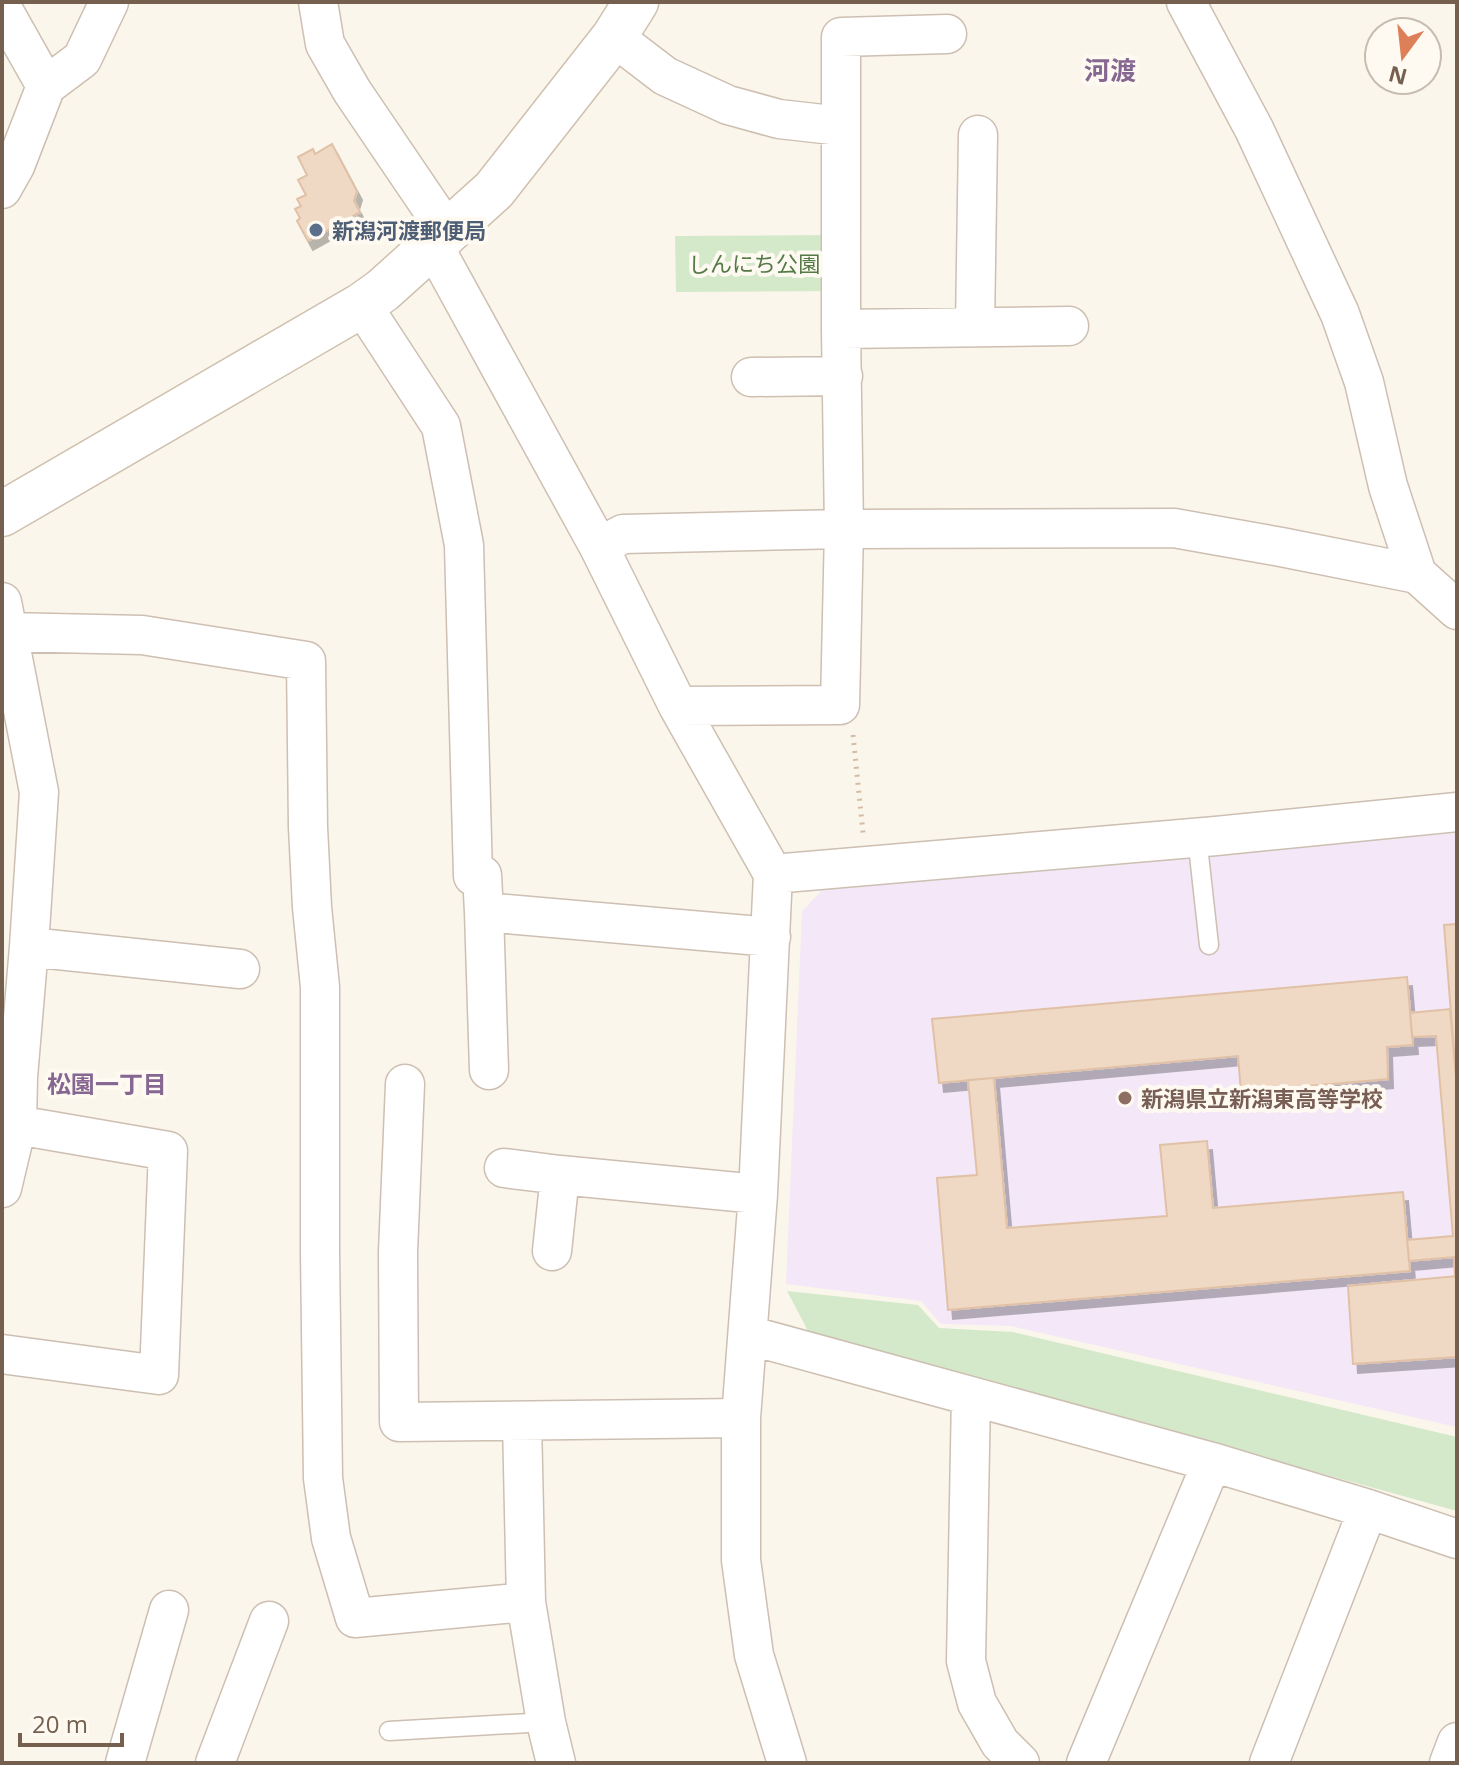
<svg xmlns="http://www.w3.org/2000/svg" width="1459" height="1765" font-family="'Open Sans','Noto Sans JP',sans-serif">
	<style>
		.education { fill: #f3e7f8 }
		.green { fill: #d4e9ca }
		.building { fill: #efd9c4; stroke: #e1c1a6; stroke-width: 2; filter: url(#shadow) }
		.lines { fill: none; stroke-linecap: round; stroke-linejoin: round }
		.lane-casing { stroke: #cdbfb1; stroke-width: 21 }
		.street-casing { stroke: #cdbfb1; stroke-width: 41 }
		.secondary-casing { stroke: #d0c0af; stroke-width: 47 }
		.path { stroke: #d5bca7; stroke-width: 5; stroke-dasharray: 2 6; stroke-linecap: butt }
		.lane { stroke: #fff; stroke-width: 18 }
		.street { stroke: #fff; stroke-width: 38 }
		.secondary { stroke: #fff; stroke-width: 44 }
		.service-dot { fill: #5c6f8a; stroke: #fefaf1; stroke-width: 3 }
		.education-dot { fill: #8d6e63; stroke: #fefaf1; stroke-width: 3 }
		.labels { text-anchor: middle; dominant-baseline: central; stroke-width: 8; stroke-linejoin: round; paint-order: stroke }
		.service-label { font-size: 22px; font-weight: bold; fill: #4e5e75; stroke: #fefaf1; text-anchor: start }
		.park-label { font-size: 22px; fill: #537a47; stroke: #fefaf1 }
		.education-label { font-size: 22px; font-weight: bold; fill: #785e54; stroke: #fefaf1; text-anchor: start }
		.neighbourhood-label { font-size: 24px; font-weight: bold; fill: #866791; stroke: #fefaf1 }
		.quarter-label { font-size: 26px; font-weight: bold; fill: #866791; stroke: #fefaf1 }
	</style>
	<defs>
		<filter id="shadow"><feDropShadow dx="5" dy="9" stdDeviation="0" flood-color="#0004"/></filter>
	</defs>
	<rect width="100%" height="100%" fill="#fbf6eb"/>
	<path class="education" d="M1457 833V1427L1011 1326 941 1324 921 1301 786 1284 802 911 828 884Z"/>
	<path class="green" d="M832 235V291L676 292 675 236Z
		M787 1291 918 1305 939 1328 1013 1332 1457 1437V1511L808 1331Z"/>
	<path class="building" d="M332 144 357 191 354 201 360 212 308 241 297 221 300 218 295 209 301 206 297 199 306 195 298 180 307 175 298 157 313 149 315 154Z
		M1457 924V1089L1444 925Z
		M1407 977 1413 1045 1387 1047 1388 1079 1241 1092 1238 1056 939 1083 932 1019Z
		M1450 1009 1457 1089V1276L1455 1277 1454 1257 1409 1261 1407 1240 1453 1236 1436 1036 1412 1037 1410 1013Z
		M994 1078 1007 1228 1167 1216 1160 1145 1207 1141 1213 1208 1403 1192 1410 1271 948 1310 937 1178 977 1175 968 1080Z
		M1457 1276V1357L1353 1364 1348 1286Z"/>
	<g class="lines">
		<defs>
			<path id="lane" d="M1197 837 1209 945
				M389 1731 546 1722"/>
			<path id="street" d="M318 2 325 44 352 91 447 231
				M1186 2 1254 129 1340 314 1364 382 1388 486 1417 574 1457 610
				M2 8 46 86 15 166 2 189
				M614 37 665 76 728 105 779 119 841 126
				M46 86 82 59 109 2
				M433 245 599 547 678 706 773 874 758 1194 741 1418V1560L754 1655 787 1763
				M362 305 441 426 464 545 473 876 482 875 484 912 771 937
				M975 327 978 135
				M841 329 1069 326
				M751 377 843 376
				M599 547 623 534 844 529 1174 528 1281 547 1417 574
				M2 602 39 792 29 947 18 1077 17 1125 2 1188
				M7 632 142 635 306 661 308 827 312 907 320 987V1253L323 1478 331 1538 355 1618 526 1602
				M678 706 840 705 844 529 841 329V37L947 34
				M773 874 1216 836 1457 812
				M484 912 489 1070
				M29 947 240 969
				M405 1084 398 1252 399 1422 741 1418
				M504 1168 560 1175
				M552 1251 560 1175 758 1194
				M748 1335 1212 1462 1368 1509 1457 1539
				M2 1354 159 1375 168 1151 17 1125
				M971 1396 966 1661 977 1703 1000 1743 1020 1763
				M522 1421 526 1602 546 1722 556 1763
				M125 1763 169 1610
				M215 1763 269 1621
				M1086 1763 1212 1462
				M1269 1763 1368 1509
				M1449 1763 1457 1742"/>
			<path id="secondary" d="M2 514 362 305 383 290 494 190 614 37 636 2"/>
		</defs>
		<use href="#lane" class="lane-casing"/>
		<use href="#street" class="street-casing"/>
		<use href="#secondary" class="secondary-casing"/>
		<path class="path" d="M853 735 863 833"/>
		<use href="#lane" class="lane"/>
		<use href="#street" class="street"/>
		<use href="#secondary" class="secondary"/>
	</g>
	<circle class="service-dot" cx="316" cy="230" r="8"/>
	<circle class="education-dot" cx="1125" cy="1098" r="8"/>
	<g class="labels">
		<g class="service-label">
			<text x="332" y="230">新潟河渡郵便局</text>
		</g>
		<g class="park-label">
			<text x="754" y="263">しんにち公園</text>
		</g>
		<g class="education-label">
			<text x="1141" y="1098">新潟県立新潟東高等学校</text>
		</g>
		<g class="neighbourhood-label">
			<text x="107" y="1083">松園一丁目</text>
		</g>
		<g class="quarter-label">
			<text x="1110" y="70">河渡</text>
		</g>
	</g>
	<rect width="1459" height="1765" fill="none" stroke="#75604f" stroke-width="8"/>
	<g transform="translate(1403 56) rotate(195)"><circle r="38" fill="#fefaf1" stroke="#c7bcb0" stroke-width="2"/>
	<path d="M0-6L14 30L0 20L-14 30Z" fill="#dd8059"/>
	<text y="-12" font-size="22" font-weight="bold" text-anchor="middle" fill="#75604f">N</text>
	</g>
	<path d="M20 1733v12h102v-12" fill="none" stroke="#75604f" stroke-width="4"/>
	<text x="32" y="1733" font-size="24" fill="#75604f" stroke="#fefaf1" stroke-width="6" paint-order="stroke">20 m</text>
</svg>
